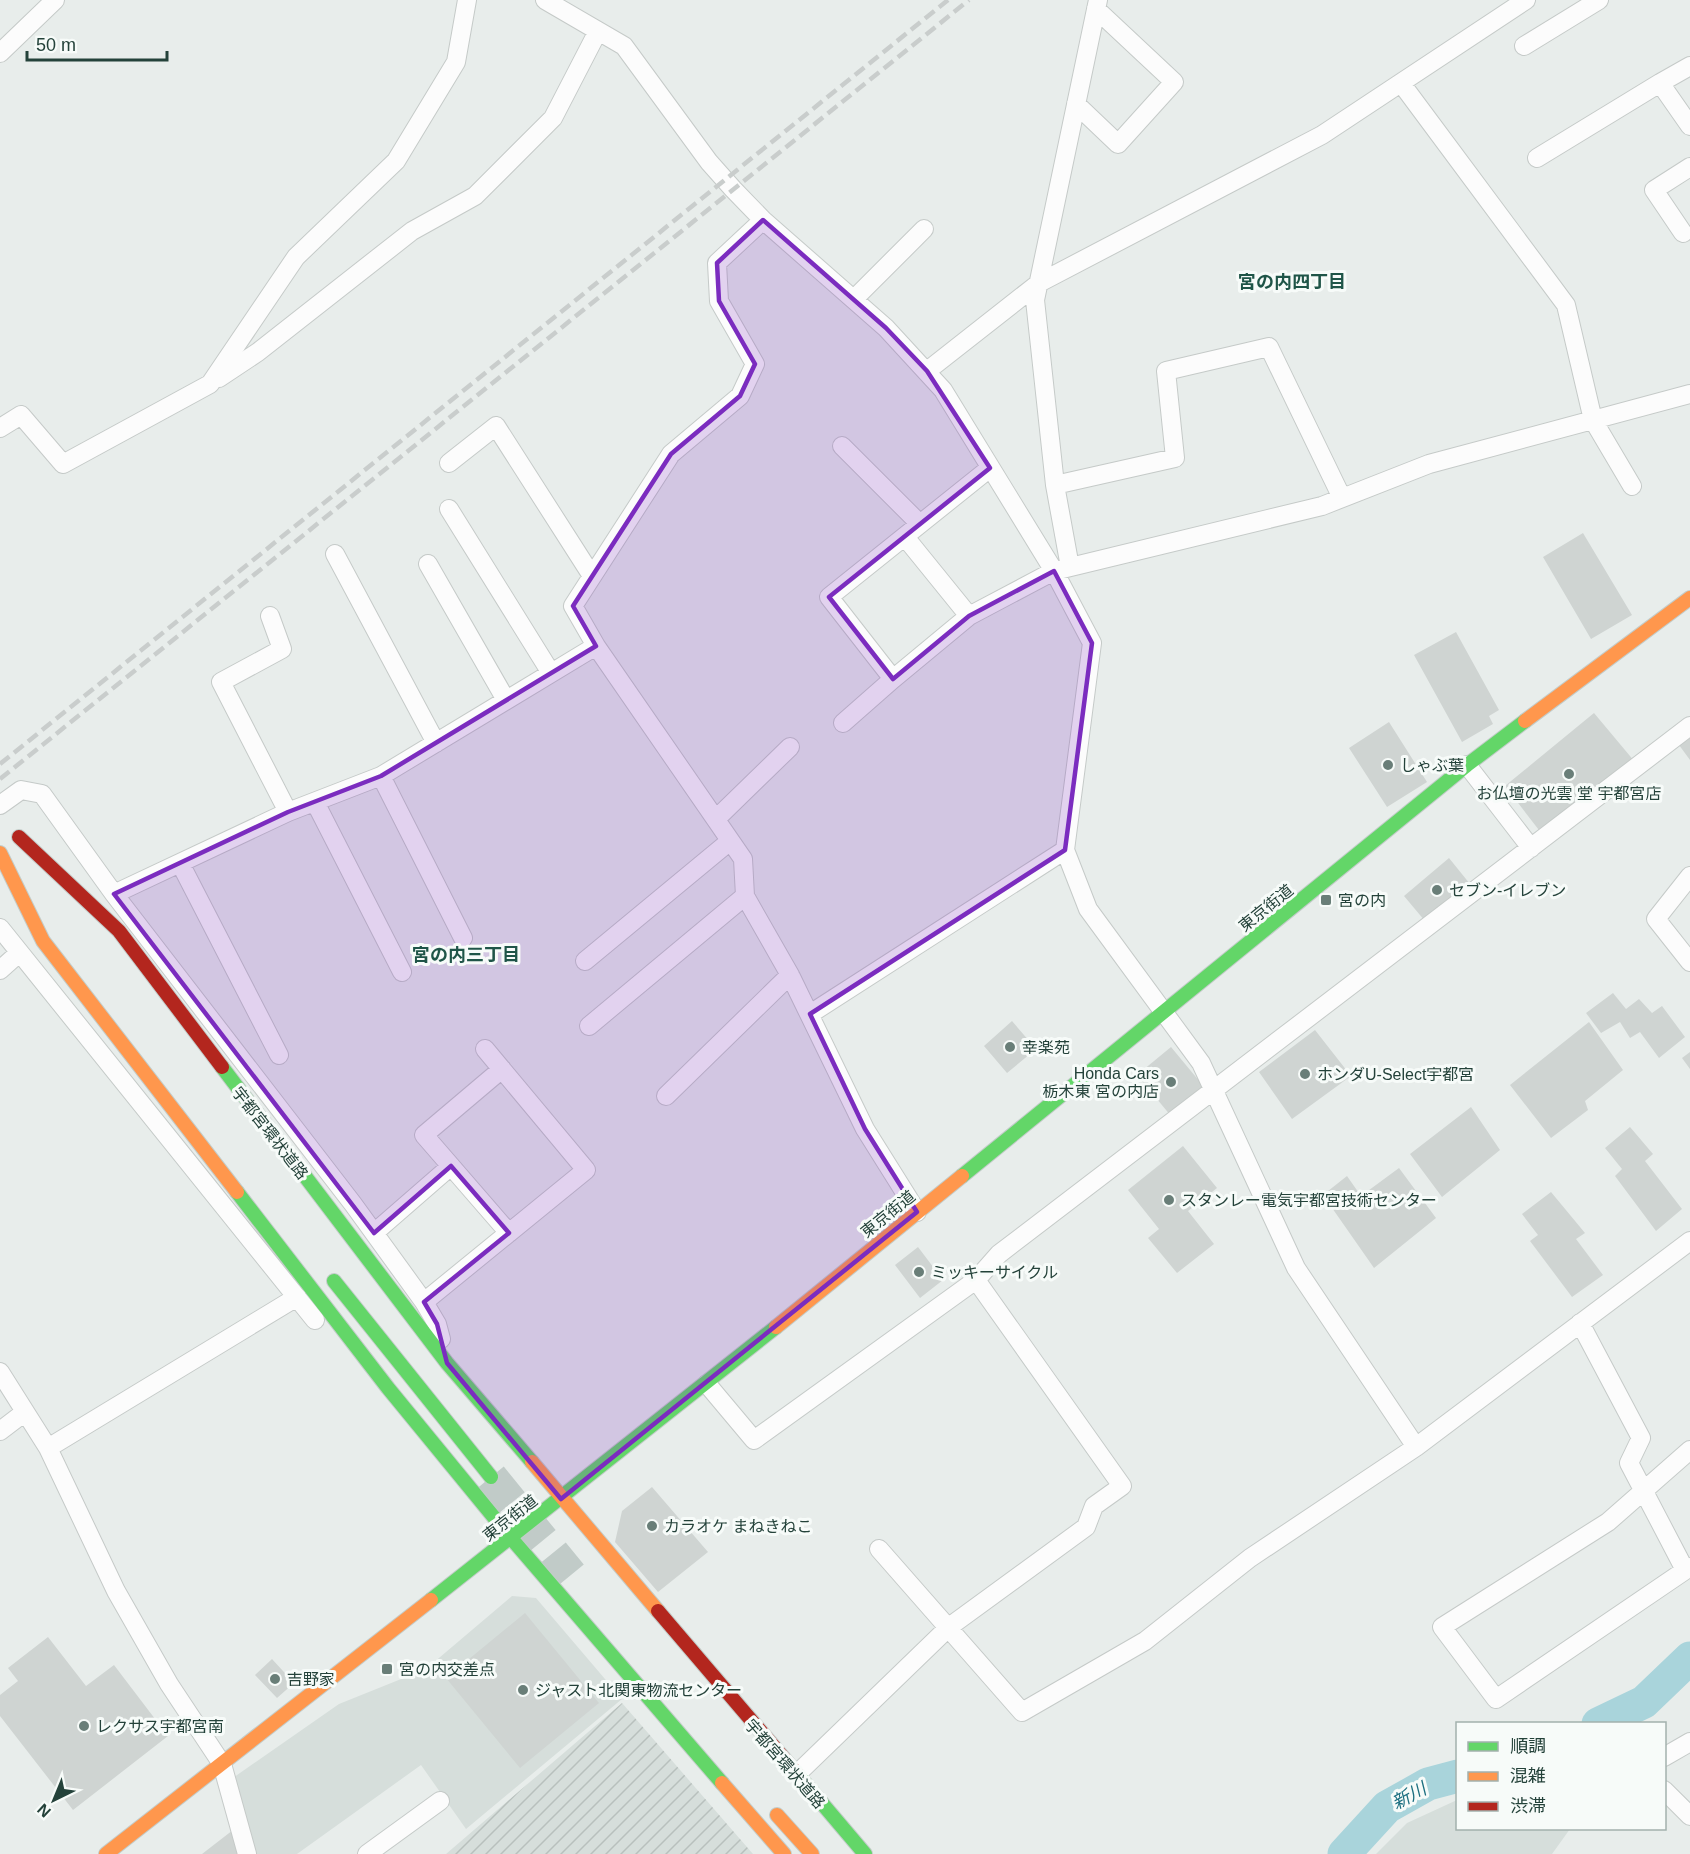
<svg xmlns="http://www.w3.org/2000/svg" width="1690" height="1854" font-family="Helvetica,'Noto Sans JP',sans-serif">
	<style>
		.built { fill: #d6dedb }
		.industrial { fill: url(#industrial-furrows) }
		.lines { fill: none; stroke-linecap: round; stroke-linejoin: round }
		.river { stroke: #a9d4db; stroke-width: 33 }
		.building { fill: #cfd4d2 }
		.highway-tunnel { stroke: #c1cbc8; stroke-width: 33; stroke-dasharray: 33 16; stroke-linecap: butt }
		.street-casing { stroke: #c5cac8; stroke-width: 20 }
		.fast-casing { stroke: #c3ccc9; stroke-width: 16 }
		.slow-casing { stroke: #c3ccc9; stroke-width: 16 }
		.jam-casing { stroke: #c3ccc9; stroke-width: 16 }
		.street { stroke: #fcfcfc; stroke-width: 18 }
		.fast { stroke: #63d668; stroke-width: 14 }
		.slow { stroke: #ff974d; stroke-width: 14 }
		.jam { stroke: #b3261e; stroke-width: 14 }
		.rail { stroke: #c9cdcc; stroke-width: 4.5; stroke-dasharray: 12 6; stroke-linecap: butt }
		.marked { fill: #7b2cbf; fill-opacity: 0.2; stroke: #7b2cbf; stroke-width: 4.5; stroke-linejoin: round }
		.poi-dot { fill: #697e78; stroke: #f7fbf9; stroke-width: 2 }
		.labels { text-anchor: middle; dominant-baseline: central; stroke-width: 6; stroke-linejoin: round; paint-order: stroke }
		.poi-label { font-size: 16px; fill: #24423a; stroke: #f7fbf9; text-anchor: start }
		.street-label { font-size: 16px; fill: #24423a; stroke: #f7fbf9 }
		.neighbourhood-label { font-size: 18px; font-weight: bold; fill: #1f5548; stroke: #f7fbf9 }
		.water-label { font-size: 18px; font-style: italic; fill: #1c6f80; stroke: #f7fbf9 }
	</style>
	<defs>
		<pattern id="industrial-furrows" width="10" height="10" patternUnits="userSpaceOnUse" patternTransform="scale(1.5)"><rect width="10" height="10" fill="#d6dedb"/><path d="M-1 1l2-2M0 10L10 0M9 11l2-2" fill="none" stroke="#b8c0bd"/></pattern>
	</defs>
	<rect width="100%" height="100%" fill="#e8edeb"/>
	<path class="built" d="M512 1596 536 1598 622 1699 466 1829 421 1765 297 1854H255L230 1780 339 1704 426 1669Z
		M1457 1800 1458 1828 1570 1829 1552 1854H1376L1407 1823Z"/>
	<path class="industrial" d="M622 1703 753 1854H445H446Z"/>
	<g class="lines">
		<path class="river" d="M1598 1724 1644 1702 1690 1658
			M1344 1854 1387 1807 1428 1784 1458 1776"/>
	</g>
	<path class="building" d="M1583 533 1632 615 1591 639 1543 557Z
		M1456 632 1499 710 1489 716 1493 724 1462 742 1414 655Z
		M1594 713 1635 762 1542 834 1505 786Z
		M1389 722 1427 782 1387 807 1349 748Z
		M1690 738V760L1679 745Z
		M1449 858 1470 884 1425 921 1404 896Z
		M1613 993 1626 1009 1639 999 1652 1013 1662 1006 1685 1037 1659 1058 1640 1032 1630 1038 1620 1022 1601 1033 1586 1013Z
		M1012 1021 1036 1049 1007 1073 984 1046Z
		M1589 1022 1623 1070 1585 1101 1588 1110 1551 1138 1510 1085Z
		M1315 1030 1351 1076 1292 1119 1259 1072Z
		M1171 1047 1205 1088 1171 1116 1137 1075Z
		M1690 1052V1069L1682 1058Z
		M1471 1107 1500 1150 1442 1197 1410 1154Z
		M1630 1127 1653 1154 1645 1161 1682 1209 1656 1231 1615 1176 1622 1169 1605 1148Z
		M1183 1146 1217 1188 1188 1211 1214 1244 1177 1273 1148 1238 1159 1229 1128 1190Z
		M1399 1168 1436 1218 1374 1268 1323 1195 1347 1176 1361 1196Z
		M1551 1192 1585 1233 1576 1239 1603 1275 1572 1297 1530 1241 1538 1235 1522 1214Z
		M918 1247 943 1280 920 1298 895 1265Z
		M652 1487 708 1552 658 1592 615 1542 622 1511Z
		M525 1613 599 1703 520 1768 446 1678Z
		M48 1637 86 1686 114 1665 168 1736 73 1810 0 1716V1695L18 1681 8 1668Z
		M272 1659 294 1683 277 1698 255 1675Z
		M233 1830 241 1854H202Z"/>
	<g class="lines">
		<path class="highway-tunnel" d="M491 1477 571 1575"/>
		<defs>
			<path id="street" d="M545 0 624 46 709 162 733 189 763 220 886 328 943 390 1054 571 1092 643 1065 850 1088 909 1201 1063 1296 1268 1416 1447
				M1524 46 1599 0
				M0 53 55 0
				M1690 66 1660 83 1690 126
				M1401 83 1566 305 1593 420 1632 486
				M1076 104 1118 144 1174 82 1096 9
				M1537 158 1660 83
				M763 220 717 263 719 301 755 364 740 396 671 454 573 606 596 646 743 859 745 896 790 975 865 1129 917 1212
				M1683 233 1654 190 1690 167
				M854 299 924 229
				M927 371 1039 283 1322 135 1526 0
				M219 378 258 352 412 231 475 196 553 118 598 31
				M0 428 21 415 63 464 210 384 296 257 396 161 456 62 467 0
				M842 446 920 524
				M449 463 496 426 592 576
				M1055 485 1175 458 1166 371 1269 347 1342 498
				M449 509 551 673
				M905 537 969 616
				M335 554 436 743
				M428 564 506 700
				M1070 567 1055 485 1035 300 1098 0
				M270 616 282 649 221 682 288 812
				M893 679 969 616 1054 571 1322 506 1429 464 1690 394
				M843 723 893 679 829 597 990 468
				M1467 765 1531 848
				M381 776 463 938
				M315 802 402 972
				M0 805 21 790 42 794 114 894 353 1204 424 1302 437 1324 441 1339
				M716 819 790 747
				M180 863 279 1055
				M1690 876 1656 919 1690 962
				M114 894 288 812 381 776 596 646
				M0 928 315 1320
				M585 961 730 841
				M0 970 19 953
				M810 1014 1065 850
				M589 1026 745 896
				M502 1069 424 1135 509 1233
				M666 1096 790 975
				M374 1233 451 1166
				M424 1302 586 1170 485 1049
				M1580 1323 1641 1438 1629 1463 1685 1570
				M0 1372 48 1448 116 1591 169 1684 222 1764 247 1854
				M707 1384 754 1440 976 1280 999 1254 1690 726
				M0 1431 25 1412
				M48 1448 297 1297
				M1690 1450 1608 1522 1442 1627 1496 1699 1690 1567
				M879 1549 1022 1712 1145 1641 1250 1558 1416 1447 1690 1241
				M1664 1757 1690 1742
				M797 1774 949 1627 1086 1527 1094 1506 1122 1486 976 1280
				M1664 1790 1690 1816
				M367 1854 440 1801"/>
			<path id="fast" d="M222 1067 447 1363 532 1462
				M962 1176 1467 765 1525 721
				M237 1192 388 1388 511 1538 722 1783
				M334 1281 491 1477
				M431 1600 776 1327
				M798 1775 865 1854"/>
			<path id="slow" d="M1525 721 1690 598
				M0 853 43 941 237 1192
				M776 1327 962 1176
				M532 1462 658 1611
				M722 1783 784 1854
				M777 1815 812 1854
				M106 1854 431 1600"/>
			<path id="jam" d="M19 837 119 931 222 1067
				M658 1611 798 1775"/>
		</defs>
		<use href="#street" class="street-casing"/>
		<use href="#fast" class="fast-casing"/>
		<use href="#slow" class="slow-casing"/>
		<use href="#jam" class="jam-casing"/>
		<use href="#street" class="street"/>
		<use href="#fast" class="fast"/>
		<use href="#slow" class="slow"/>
		<use href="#jam" class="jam"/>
		<path class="rail" d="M0 764 948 0
			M0 779 969 0"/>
	</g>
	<path class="marked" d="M763 220 886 328 927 371 990 468 829 597 893 679 969 616 1054 571 1092 643 1065 850 810 1014 865 1129 917 1212 561 1499 447 1363 437 1324 424 1302 509 1233 451 1166 374 1233 114 894 288 812 381 776 596 646 573 606 671 454 740 396 755 364 719 301 717 263Z"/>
	<g class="poi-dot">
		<circle cx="1388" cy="765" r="6"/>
		<circle cx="1569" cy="774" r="6"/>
		<circle cx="1437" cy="890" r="6"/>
		<rect x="1320" y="894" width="12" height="12" rx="3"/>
		<circle cx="1010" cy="1047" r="6"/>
		<circle cx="1305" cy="1074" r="6"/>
		<circle cx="1171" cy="1082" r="6"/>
		<circle cx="1169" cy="1200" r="6"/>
		<circle cx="919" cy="1272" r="6"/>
		<circle cx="652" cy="1526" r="6"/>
		<rect x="381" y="1663" width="12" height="12" rx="3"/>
		<circle cx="275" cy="1679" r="6"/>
		<circle cx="523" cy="1690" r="6"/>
		<circle cx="84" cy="1726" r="6"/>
	</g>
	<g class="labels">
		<g class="poi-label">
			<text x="1400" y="765">しゃぶ葉</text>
			<text x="1569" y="793" text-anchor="middle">お仏壇の光雲 堂 宇都宮店</text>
			<text x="1449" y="890">セブン-イレブン</text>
			<text x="1338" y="900">宮の内</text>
			<text x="1022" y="1047">幸楽苑</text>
			<text x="1159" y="1073" text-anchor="end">Honda Cars<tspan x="1159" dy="18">栃木東 宮の内店</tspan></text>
			<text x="1317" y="1074">ホンダU-Select宇都宮</text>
			<text x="1181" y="1200">スタンレー電気宇都宮技術センター</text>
			<text x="931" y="1272">ミッキーサイクル</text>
			<text x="664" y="1526">カラオケ まねきねこ</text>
			<text x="399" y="1669">宮の内交差点</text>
			<text x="287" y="1679">吉野家</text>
			<text x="535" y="1690">ジャスト北関東物流センター</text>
			<text x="96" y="1726">レクサス宇都宮南</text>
		</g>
		<g class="street-label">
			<text transform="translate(1266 908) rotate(-39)">東京街道</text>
			<text transform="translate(270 1133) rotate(52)">宇都宮環状道路</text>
			<text transform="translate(888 1214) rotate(-39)">東京街道</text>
			<text transform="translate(510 1518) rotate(-38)">東京街道</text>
			<text transform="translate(785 1764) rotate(49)">宇都宮環状道路</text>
		</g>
		<g class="neighbourhood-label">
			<text x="1292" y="282">宮の内四丁目</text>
			<text x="466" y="955">宮の内三丁目</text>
		</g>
		<g class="water-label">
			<text transform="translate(1409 1796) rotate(-28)">新川</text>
		</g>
	</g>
	<rect x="1456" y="1722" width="210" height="108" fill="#f7fbf9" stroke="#a3b1ad" stroke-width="1.5"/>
	<rect x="1468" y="1742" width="30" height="9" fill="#63d668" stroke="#a3b1ad" stroke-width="1.5"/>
	<text x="1510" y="1752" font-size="18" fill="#24423a">順調</text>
	<rect x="1468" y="1772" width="30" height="9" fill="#ff974d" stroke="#a3b1ad" stroke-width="1.5"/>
	<text x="1510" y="1782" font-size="18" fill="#24423a">混雑</text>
	<rect x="1468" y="1802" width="30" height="9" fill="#b3261e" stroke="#a3b1ad" stroke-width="1.5"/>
	<text x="1510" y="1812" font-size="18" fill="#24423a">渋滞</text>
	<g transform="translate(54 1800) rotate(223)" stroke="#f7fbf9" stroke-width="4.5" paint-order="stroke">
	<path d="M0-4.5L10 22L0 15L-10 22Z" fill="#24423a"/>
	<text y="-9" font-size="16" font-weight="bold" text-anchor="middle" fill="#24423a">N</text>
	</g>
	<path d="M27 51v9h140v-9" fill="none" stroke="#24423a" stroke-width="3"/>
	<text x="36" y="51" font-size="18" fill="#24423a" stroke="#f7fbf9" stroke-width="4.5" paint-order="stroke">50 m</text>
</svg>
